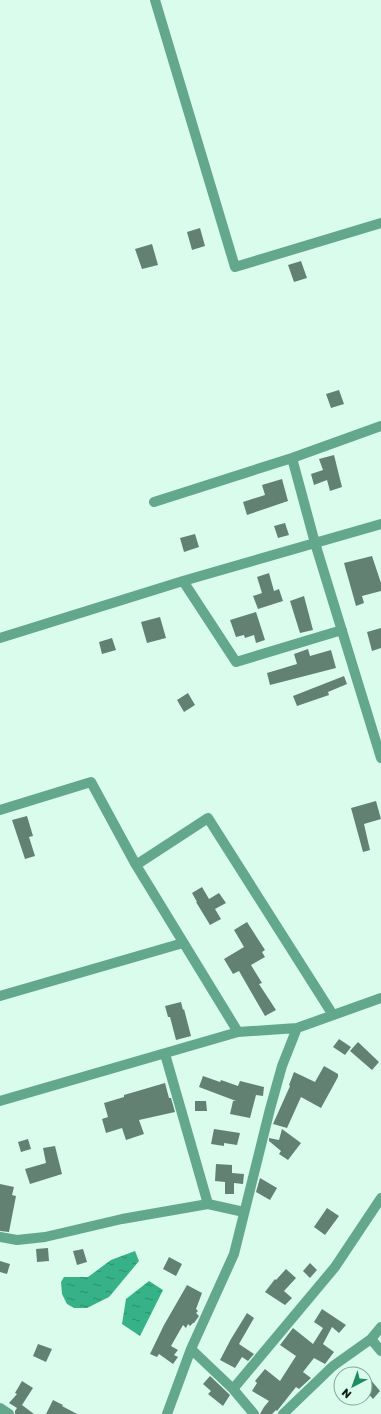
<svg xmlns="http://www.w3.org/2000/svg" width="381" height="1414" font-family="'Golos Text',sans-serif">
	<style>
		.water { fill: url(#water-ripples) }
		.building { fill: #638173 }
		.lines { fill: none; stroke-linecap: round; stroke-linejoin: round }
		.minor { stroke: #63a88c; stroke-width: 10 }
	</style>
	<defs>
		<pattern id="water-ripples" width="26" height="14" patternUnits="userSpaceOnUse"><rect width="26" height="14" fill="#37b187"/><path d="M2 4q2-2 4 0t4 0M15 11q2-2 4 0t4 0" fill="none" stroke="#2d8f6d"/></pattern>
	</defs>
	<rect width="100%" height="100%" fill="#dafcec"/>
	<path class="water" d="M135 1251 139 1261 109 1297 87 1308H74L67 1304 62 1294 61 1282 64 1277H88L111 1260Z
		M149 1281 163 1290 140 1336 122 1324 126 1299Z"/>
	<path class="building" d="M200 228 205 246 192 250 187 232Z
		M152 244 158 265 142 269 135 249Z
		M301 261 307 278 294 282 288 265Z
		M339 390 344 404 331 408 326 394Z
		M334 455 342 487 330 491 327 480 314 485 311 474 323 470 319 459Z
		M282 479 288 501 247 515 243 502 265 495 262 485Z
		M285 523 289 535 278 538 274 526Z
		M195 534 199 547 184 552 180 538Z
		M372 556 381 583V591L362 596 364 603 356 606 344 563Z
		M269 573 274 591 279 589 283 601 258 609 253 596 262 593 257 577Z
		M304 596 313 630 300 633 290 601Z
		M256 612 265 640 256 643 254 635 245 638 244 635 236 637 230 620Z
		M160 617 166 638 147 643 141 622Z
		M381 628V648L372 651 367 632Z
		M112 638 116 650 102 654 99 642Z
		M308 649 310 656 331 650 336 668 270 685 267 673 297 664 294 654Z
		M344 676 347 684 328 692 329 695 297 706 293 696Z
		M188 693 195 705 184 712 177 700Z
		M376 801 381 819 364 824 370 850 363 852 351 808Z
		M27 816 33 836 29 837 35 856 25 859 12 820Z
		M202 887 209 899 219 893 226 903 215 909 221 919 210 925 196 902H197L192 893Z
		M247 922 265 950 262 952 265 957 251 965 262 983 259 984 276 1010 265 1016 239 971 233 974 224 959 244 947 234 930Z
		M181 1002 183 1010 184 1009 191 1036 176 1040 170 1017H168L165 1006Z
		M339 1039 351 1047 345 1055 333 1047Z
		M358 1042 379 1062 372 1070 350 1051Z
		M324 1066 338 1074V1077L321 1108 301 1097 287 1128 273 1124 290 1086 289 1085 294 1072 315 1082Z
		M203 1076 220 1082 221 1080 238 1086 240 1081 264 1087 263 1096 256 1095 250 1118 230 1114 233 1101H236L199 1087Z
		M165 1083 169 1098H171L175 1112 139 1120 144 1134 126 1140 122 1128 106 1133 102 1119 108 1117 104 1103 124 1097V1095Z
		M195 1101H206L207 1111H195Z
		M214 1129 240 1133 237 1145 224 1143V1146L211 1144Z
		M282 1129 301 1143 288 1160 279 1154 281 1151 269 1141V1138L279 1140Z
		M28 1139 31 1149 21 1152 18 1142Z
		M55 1146 62 1174 30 1184 25 1169 46 1163 43 1148Z
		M216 1164 232 1165V1173L244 1174 243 1184 234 1183V1194H225V1182L215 1181Z
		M260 1178 277 1188 270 1200 256 1192Z
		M0 1184 14 1187 12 1195 16 1196 9 1232 0 1231Z
		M327 1208 339 1216 325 1235 314 1227Z
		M48 1248 49 1261 37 1262 36 1249Z
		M83 1249 87 1262 77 1265 73 1251Z
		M169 1257 182 1264 176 1276 163 1269Z
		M0 1261 10 1264 7 1274 0 1272Z
		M310 1263 317 1270 310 1278 303 1271Z
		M286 1269 296 1278 284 1291 292 1298 285 1305 265 1292 275 1279 276 1280Z
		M187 1285 202 1293 196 1309 198 1311 196 1313 199 1316 194 1323H193L190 1326 188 1324 186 1328 183 1325 171 1346 178 1350 174 1355 178 1357 173 1364 159 1354 157 1357 150 1354 164 1325Z
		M322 1309 346 1325 339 1333 332 1327 323 1344 334 1352 325 1364 314 1358 303 1372 311 1378 299 1389 296 1387 277 1411 276 1410 272 1414H260L264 1407 269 1401 252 1391 257 1383 255 1381 265 1369 280 1381 296 1356 280 1345 293 1328 313 1344 323 1328 314 1322Z
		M247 1313 254 1318 239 1344 254 1354 248 1361 242 1357 235 1368 220 1360 231 1339Z
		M38 1344 52 1349 46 1362 33 1356Z
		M365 1373 380 1391 373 1399 365 1390Z
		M210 1376 230 1395 223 1406 208 1394 211 1391 203 1384Z
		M22 1381 33 1388 22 1405 34 1414H15V1411L17 1408 9 1403 17 1394 15 1393Z
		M53 1400 63 1405 62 1406 77 1414H46Z"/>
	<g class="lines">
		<path class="minor" d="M155 0 235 267 381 223
			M292 458 315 543 381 758
			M154 502 292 458 381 426
			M183 581 236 662 342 630
			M0 638 183 581 381 524
			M0 810 91 782 136 865 238 1032
			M136 865 208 818 333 1015
			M0 996 183 943
			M165 1054 208 1204
			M0 1101 238 1032 297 1028
			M0 1237 17 1240 45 1237 122 1219 208 1204 244 1212
			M371 1339 381 1351
			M191 1349 233 1389 254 1414
			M233 1389 335 1267 381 1198
			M0 1408 9 1414
			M167 1414 191 1349 234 1254 270 1109 282 1066 297 1028 381 998
			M283 1414 333 1366 371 1339 381 1327"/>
	</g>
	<g transform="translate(353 1386) rotate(221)"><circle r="19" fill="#dafcec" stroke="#8aa397"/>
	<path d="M0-3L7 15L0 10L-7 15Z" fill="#218b68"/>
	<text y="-6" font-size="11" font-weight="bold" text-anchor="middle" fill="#111d18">N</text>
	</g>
</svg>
